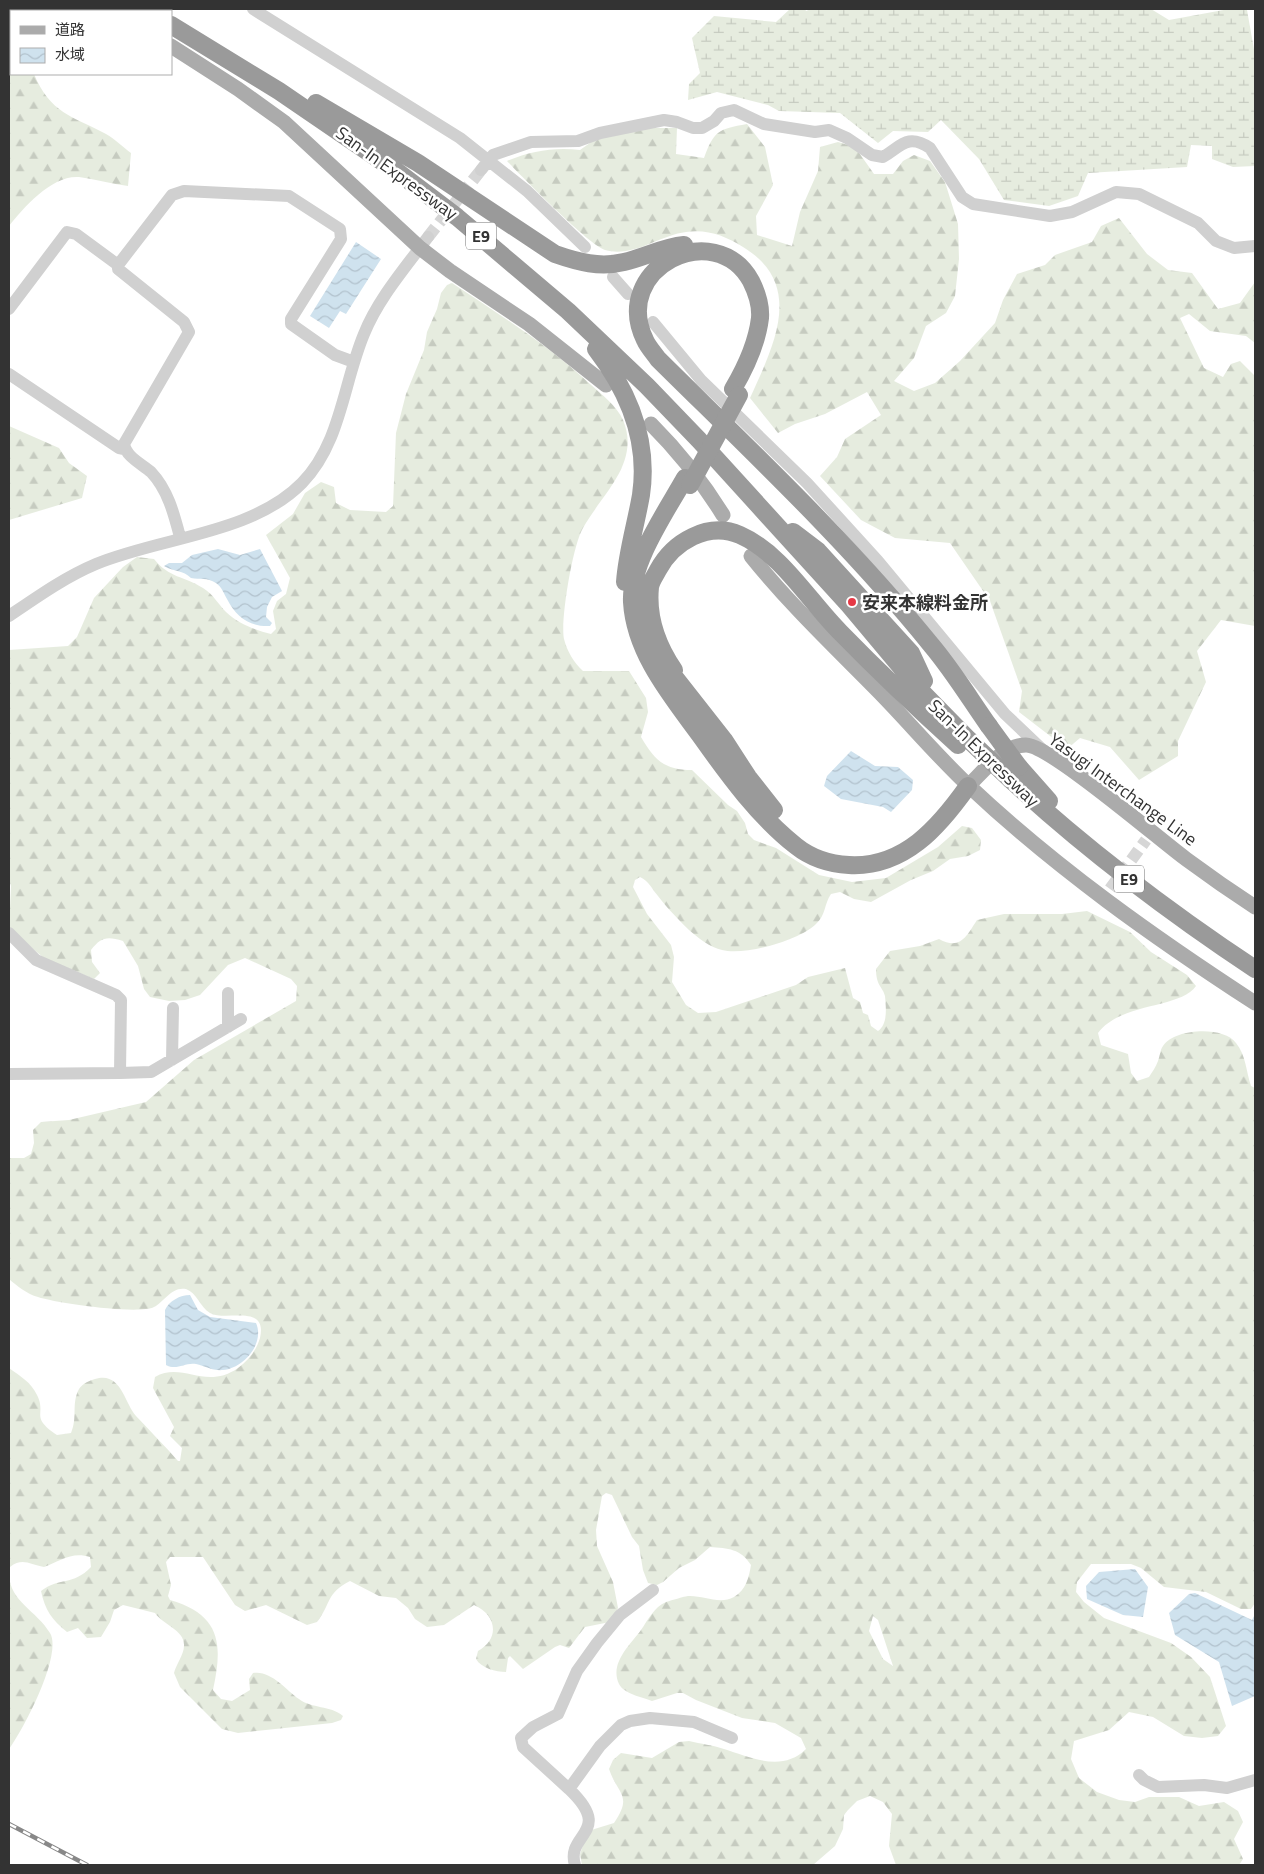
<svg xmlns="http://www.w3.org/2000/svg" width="1264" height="1874" font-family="'Titillium Web','Noto Sans JP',sans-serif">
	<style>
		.forest { fill: url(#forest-firs); fill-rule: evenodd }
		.wetland { fill: url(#wetland-marsh) }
		.water { fill: url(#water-waves) }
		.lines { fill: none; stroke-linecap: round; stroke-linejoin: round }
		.minor-tunnel { stroke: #d6d6d6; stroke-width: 12; stroke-dasharray: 12 6; stroke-linecap: butt }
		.minor { stroke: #d0d0d0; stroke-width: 12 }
		.major { stroke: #ababab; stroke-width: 15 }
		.highway { stroke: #9a9a9a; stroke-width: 18 }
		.rail-casing { stroke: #888; stroke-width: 4.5 }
		.rail { stroke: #fff; stroke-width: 2.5; stroke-dasharray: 8; stroke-linecap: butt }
		.highway-bridge { stroke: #9a9a9a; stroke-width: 18 }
		.poi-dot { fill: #e63946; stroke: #fff; stroke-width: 2 }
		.labels { text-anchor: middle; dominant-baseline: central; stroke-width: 5; stroke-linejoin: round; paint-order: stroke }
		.shield { fill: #fff; stroke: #707070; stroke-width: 1 }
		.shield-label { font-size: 16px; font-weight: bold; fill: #333 }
		.street-label { font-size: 18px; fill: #333; stroke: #fff }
		.poi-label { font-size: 18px; font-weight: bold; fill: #333; stroke: #fff; text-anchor: start }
	</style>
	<defs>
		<pattern id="forest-firs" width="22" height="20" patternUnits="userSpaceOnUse" patternTransform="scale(1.25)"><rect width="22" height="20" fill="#e6ecdf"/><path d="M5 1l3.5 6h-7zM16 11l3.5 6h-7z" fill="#c6cbc0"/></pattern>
		<pattern id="wetland-marsh" width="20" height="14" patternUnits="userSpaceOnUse" patternTransform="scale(1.25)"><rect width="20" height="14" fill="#e6ecdf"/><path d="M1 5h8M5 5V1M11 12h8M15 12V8" fill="none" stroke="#c6cbc0"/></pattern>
		<pattern id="water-waves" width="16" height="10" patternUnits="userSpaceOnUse" patternTransform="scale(1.25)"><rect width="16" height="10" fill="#cfe2ee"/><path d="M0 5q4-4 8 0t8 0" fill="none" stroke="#b2c2cd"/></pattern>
	</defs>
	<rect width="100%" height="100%" fill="#fff"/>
	<path class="forest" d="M9 16 11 17V74H34C50 113 72 116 106 134 115 139 123 147 131 153L128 186C111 184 95 179 79 177 52 175 24 207 9 226Z
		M747 124 765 147 773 185 756 216 757 235 792 246 800 212 818 171 820 147 838 142 855 147 874 174H893L903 161 914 155 930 161 945 182 958 224 959 259 955 296 946 313 926 326 914 358 894 381 914 391 935 383 960 361 995 323 1003 300 1017 274 1045 265 1055 255 1092 242 1101 226 1119 218 1147 254 1168 270 1192 273 1218 309 1240 303 1255 282V343L1246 336 1210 331 1189 314 1180 318 1204 368 1223 377 1231 364 1240 361 1255 376V626L1221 620 1197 651 1206 682 1178 741V756L1139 780 1110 747 1080 738 1067 749 1019 712 1022 691 990 601 950 543 895 538 861 520 820 476 837 457 845 439 881 415 867 392 825 414 795 424 778 433 750 398C773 347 806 285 743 247 725 236 708 229 686 232 660 235 633 258 605 250 589 245 522 177 507 161 531 151 554 147 580 150L597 138 649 128H677L676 154 704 158C714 131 718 129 747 124Z
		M452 283C500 315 548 345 590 384 601 394 617 406 623 420 641 463 602 494 583 528 573 544 560 621 564 639 567 651 574 663 583 671H629L646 698 648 712 641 737C655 761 665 770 692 770L728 805 737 811 745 823 748 834 754 840 776 848 819 875 852 882 886 878 938 847 962 826 972 828 981 840 980 850 968 856 950 859 933 871 911 880 871 902 854 899 840 892 831 894C824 904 826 915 816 924 800 940 745 956 722 950 711 948 697 937 689 930 679 920 667 908 658 896 652 889 649 881 640 877L635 880 633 887 647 914 671 945 674 957 672 982 686 1005 698 1013 716 1012 796 985 808 977 845 968 853 998 860 1002 863 1013 868 1015 871 1026 878 1031C888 1024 886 1008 885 996 883 987 876 986 876 969L890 951 920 946 939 939C961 951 967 935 977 920L1004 914H1062L1087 911 1130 932 1151 952 1187 975 1196 986C1180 1009 1121 1002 1098 1033L1101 1045 1128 1054 1131 1073 1137 1081 1149 1077C1152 1072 1156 1067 1158 1061 1160 1056 1160 1050 1163 1046 1175 1028 1224 1026 1236 1043 1246 1055 1246 1071 1251 1086L1255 1088V1603L1251 1609H1241L1206 1592 1164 1587 1141 1568 1131 1564H1091L1077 1582 1076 1592 1084 1602 1104 1618 1171 1643 1191 1657 1210 1677 1226 1726 1218 1736 1202 1738 1184 1736 1153 1717 1129 1712 1109 1730 1074 1741 1071 1759 1079 1778 1097 1792 1119 1800 1135 1802 1149 1797H1179L1199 1806 1224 1802 1238 1811 1243 1822 1234 1839 1243 1859 1239 1865H896L889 1846 892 1814 883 1802 870 1796 857 1801 848 1810 844 1815 843 1829 835 1846 813 1865H582L580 1854 588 1831 614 1823C633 1795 618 1795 609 1769L613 1760 621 1753 652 1758 679 1742 689 1741C701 1744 713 1745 724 1749 750 1757 782 1773 806 1749L801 1738 775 1723 742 1718 696 1700 683 1693H677L652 1701C642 1697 624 1694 619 1684 609 1663 631 1644 641 1630 648 1620 654 1607 666 1602 673 1600 682 1597 688 1596 703 1595 719 1605 734 1597 746 1590 749 1577 751 1565 741 1549 728 1548 710 1547L695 1560 679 1568 663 1582 657 1585 648 1583 643 1570 639 1546 632 1537 612 1495 606 1493 602 1496 596 1530 597 1546 613 1582 618 1608 610 1622 585 1627 569 1648 560 1645 555 1647 523 1669 510 1656 508 1658 506 1672C496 1672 481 1668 476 1659L478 1651C500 1639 497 1615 474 1605L444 1625 427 1627 415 1619 408 1608 396 1598 379 1596 350 1581C326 1593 331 1604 317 1622L307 1625 266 1605 245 1611 235 1605 203 1557H170L166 1562 171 1585 168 1596 170 1600C221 1615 223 1644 213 1690L221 1699 232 1701 250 1690 249 1679 253 1673C271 1670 286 1690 299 1699 312 1709 330 1705 343 1716L341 1720 332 1723 238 1733 222 1729 180 1687 174 1673C176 1665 184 1654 184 1646 185 1630 163 1625 155 1613L123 1605 114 1610 110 1622 101 1637 87 1638 78 1628 67 1632C52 1620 45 1610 41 1591 59 1577 73 1586 91 1567L90 1557C72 1551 60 1561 44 1567 30 1565 23 1557 10 1567 4 1599 36 1609 50 1633 63 1654 23 1730 9 1749V1368C20 1376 31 1382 37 1395 47 1415 29 1416 57 1435L71 1433C78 1417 71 1404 79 1389 83 1383 89 1381 95 1379 121 1371 124 1402 136 1416 150 1431 164 1445 178 1461H180L182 1448 170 1436 174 1427 153 1388 155 1377C183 1361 205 1391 238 1368 248 1361 256 1351 260 1338 268 1303 225 1322 210 1313 200 1307 197 1293 186 1289 172 1286 164 1302 154 1307 139 1315 55 1303 38 1297 27 1294 17 1286 9 1279V1158H24L31 1154 34 1143 33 1130 41 1122 69 1120 146 1102 194 1060 296 1001 297 986 291 979 245 958 228 965 200 995 185 1000 169 1001 150 997 144 989 138 966 123 941C107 936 101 937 91 950L92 962 100 973 94 979 44 958 9 929 11 886 9 880V650L68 646 77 637 94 598 123 567 137 557 154 559C169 578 184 576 203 588 214 595 218 604 226 612 239 624 255 630 271 634L276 629 273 611 277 601 286 594 290 578 266 535 293 514 305 493 321 482 334 487 336 503 350 510 386 512 393 506 396 433 406 394 424 350 427 332 437 309 441 293 447 285ZM873 1616 878 1620 893 1666 883 1659 869 1631Z
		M9 426 59 448 69 463 87 476 82 498 9 520Z"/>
	<path class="wetland" d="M790 9H805L806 11 811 9H1151L1169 20 1229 9 1247 10 1255 55V166L1233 167 1212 159V146L1191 145 1187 167 1088 173 1078 196 1049 206 1004 200 979 159 941 120 928 132 893 131 878 143 840 113 779 111 768 105 717 92 688 100 689 84 700 73 692 38 714 16 776 22Z"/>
	<path class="water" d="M356 242 381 259 346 314 340 311 329 328 310 316Z
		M218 549 240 555 260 549 282 591 272 597 267 607 266 617 272 623 270 626C250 627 236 617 227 599 224 594 222 587 216 583 207 577 200 580 191 578 183 570 174 572 164 566L169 563H182L192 555Z
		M851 751 875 766 898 767 913 780 912 790 891 812 883 807 841 799 824 786 827 776Z
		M190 1295 198 1310 210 1317 256 1323C265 1343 244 1368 223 1370 213 1371 205 1366 196 1364 185 1362 177 1371 166 1365L165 1310C169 1301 180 1295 190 1295Z
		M1135 1569 1148 1587 1143 1617 1123 1615 1087 1599 1086 1586 1099 1572Z
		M1195 1593 1252 1620 1255 1614V1696L1232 1706 1219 1662 1175 1635 1169 1613 1189 1594Z"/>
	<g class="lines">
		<path class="minor-tunnel" d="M428 237 481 170
			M1110 889 1146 840"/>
		<path class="minor" d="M253 9 460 138 527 191 585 247
			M481 170 493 155 531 142 578 141 600 133 664 120 677 122 693 128H702L714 121 721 113 734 110 764 124 815 132 829 130 847 138 872 155 883 157C901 146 908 133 930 148L962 197 973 204 1050 216 1072 212 1116 192 1139 194 1198 223 1216 241 1234 248 1255 246
			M613 277 628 294
			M9 309 67 232 76 234 118 265
			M653 322 701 380 807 483 878 561 1005 714 1044 751
			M9 374 119 448 124 449
			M180 537C174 514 168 490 151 472 142 464 126 457 124 444L189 332 184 322 118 269V265L172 195 184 191 289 196 340 229 341 239 291 319V324L335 355 354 362
			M9 616C37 597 65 577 96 564 161 537 252 534 302 483 341 443 343 384 364 334 378 299 405 268 428 237
			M9 933 36 960 116 995 121 1000 120 1073 151 1072 241 1019
			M228 993V1027
			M172 1060 173 1008
			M9 1074 120 1073
			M1139 1775 1144 1780 1158 1787 1204 1785 1227 1788 1255 1780
			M569 1789 523 1747 521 1738 533 1727 558 1714 577 1671 597 1643 620 1615 653 1590
			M575 1865C565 1833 615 1833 569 1789L600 1746 621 1725 630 1721 650 1718 694 1722 732 1738"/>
		<path class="major" d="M92 9 98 11
			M171 46 238 89 284 122 420 248 450 271 529 324 606 385
			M651 424C679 452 702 481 723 515
			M751 556C791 606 838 650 883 696 912 726 939 758 969 786 1056 868 1155 938 1255 1003
			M968 786C984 771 1003 745 1026 745 1050 745 1160 840 1186 859 1209 876 1232 892 1255 907"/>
		<path class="highway" d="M144 9 148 11
			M171 25 279 91 399 173 457 217 568 311 647 386 699 440 849 605 921 691 969 740
			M316 103 418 163 555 254C578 262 600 268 624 262 645 257 663 247 684 245
			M596 349C629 392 649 441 641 495 636 524 627 553 625 582
			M733 389C746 367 757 343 760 318 761 305 757 293 751 281 715 216 610 268 645 340 648 347 654 353 658 359 752 452 849 543 932 646 953 671 970 699 989 726
			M685 478C666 512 630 563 632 602 635 654 673 698 702 738 729 776 759 817 796 846 811 858 830 864 849 865 904 868 939 827 968 786
			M793 532 818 551 911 653 924 681
			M662 661 724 740 748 777 774 810
			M674 670C657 645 647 617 650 587 651 581 655 576 658 570 673 542 708 521 740 535 781 553 809 601 840 632 878 671 918 709 958 745
			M1019 767 1049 801
			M1011 780C1087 850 1169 912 1255 969"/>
		<defs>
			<path id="rail" d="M9 1824 87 1865"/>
		</defs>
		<use href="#rail" class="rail-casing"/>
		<use href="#rail" class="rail"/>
		<path class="highway-bridge" d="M690 485 739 395
			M989 726 1019 767
			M969 740 1011 780"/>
	</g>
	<circle class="poi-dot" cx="852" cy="602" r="5"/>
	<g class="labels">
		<g class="shield">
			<rect x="466" y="222.5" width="30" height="27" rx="4"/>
			<rect x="1114" y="865.5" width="30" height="27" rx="4"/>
		</g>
		<g class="shield-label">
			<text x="481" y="236">E9</text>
			<text x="1129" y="879">E9</text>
		</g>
		<g class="street-label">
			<text transform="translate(397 173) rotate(36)">San-In Expressway</text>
			<text transform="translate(984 753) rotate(44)">San-In Expressway</text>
			<text transform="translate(1123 789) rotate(36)">Yasugi Interchange Line</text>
		</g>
		<g class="poi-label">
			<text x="862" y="602">安来本線料金所</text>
		</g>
	</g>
	<rect width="1264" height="1874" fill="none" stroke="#333333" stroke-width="20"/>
	<rect x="10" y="10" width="162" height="65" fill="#ffffff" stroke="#adadad"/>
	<rect x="20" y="26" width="25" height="8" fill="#ababab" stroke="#adadad"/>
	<text x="55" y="35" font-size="15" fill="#333333">道路</text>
	<rect x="20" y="48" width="25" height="15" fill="url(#water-waves)" stroke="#adadad"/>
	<text x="55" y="60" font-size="15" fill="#333333">水域</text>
</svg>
